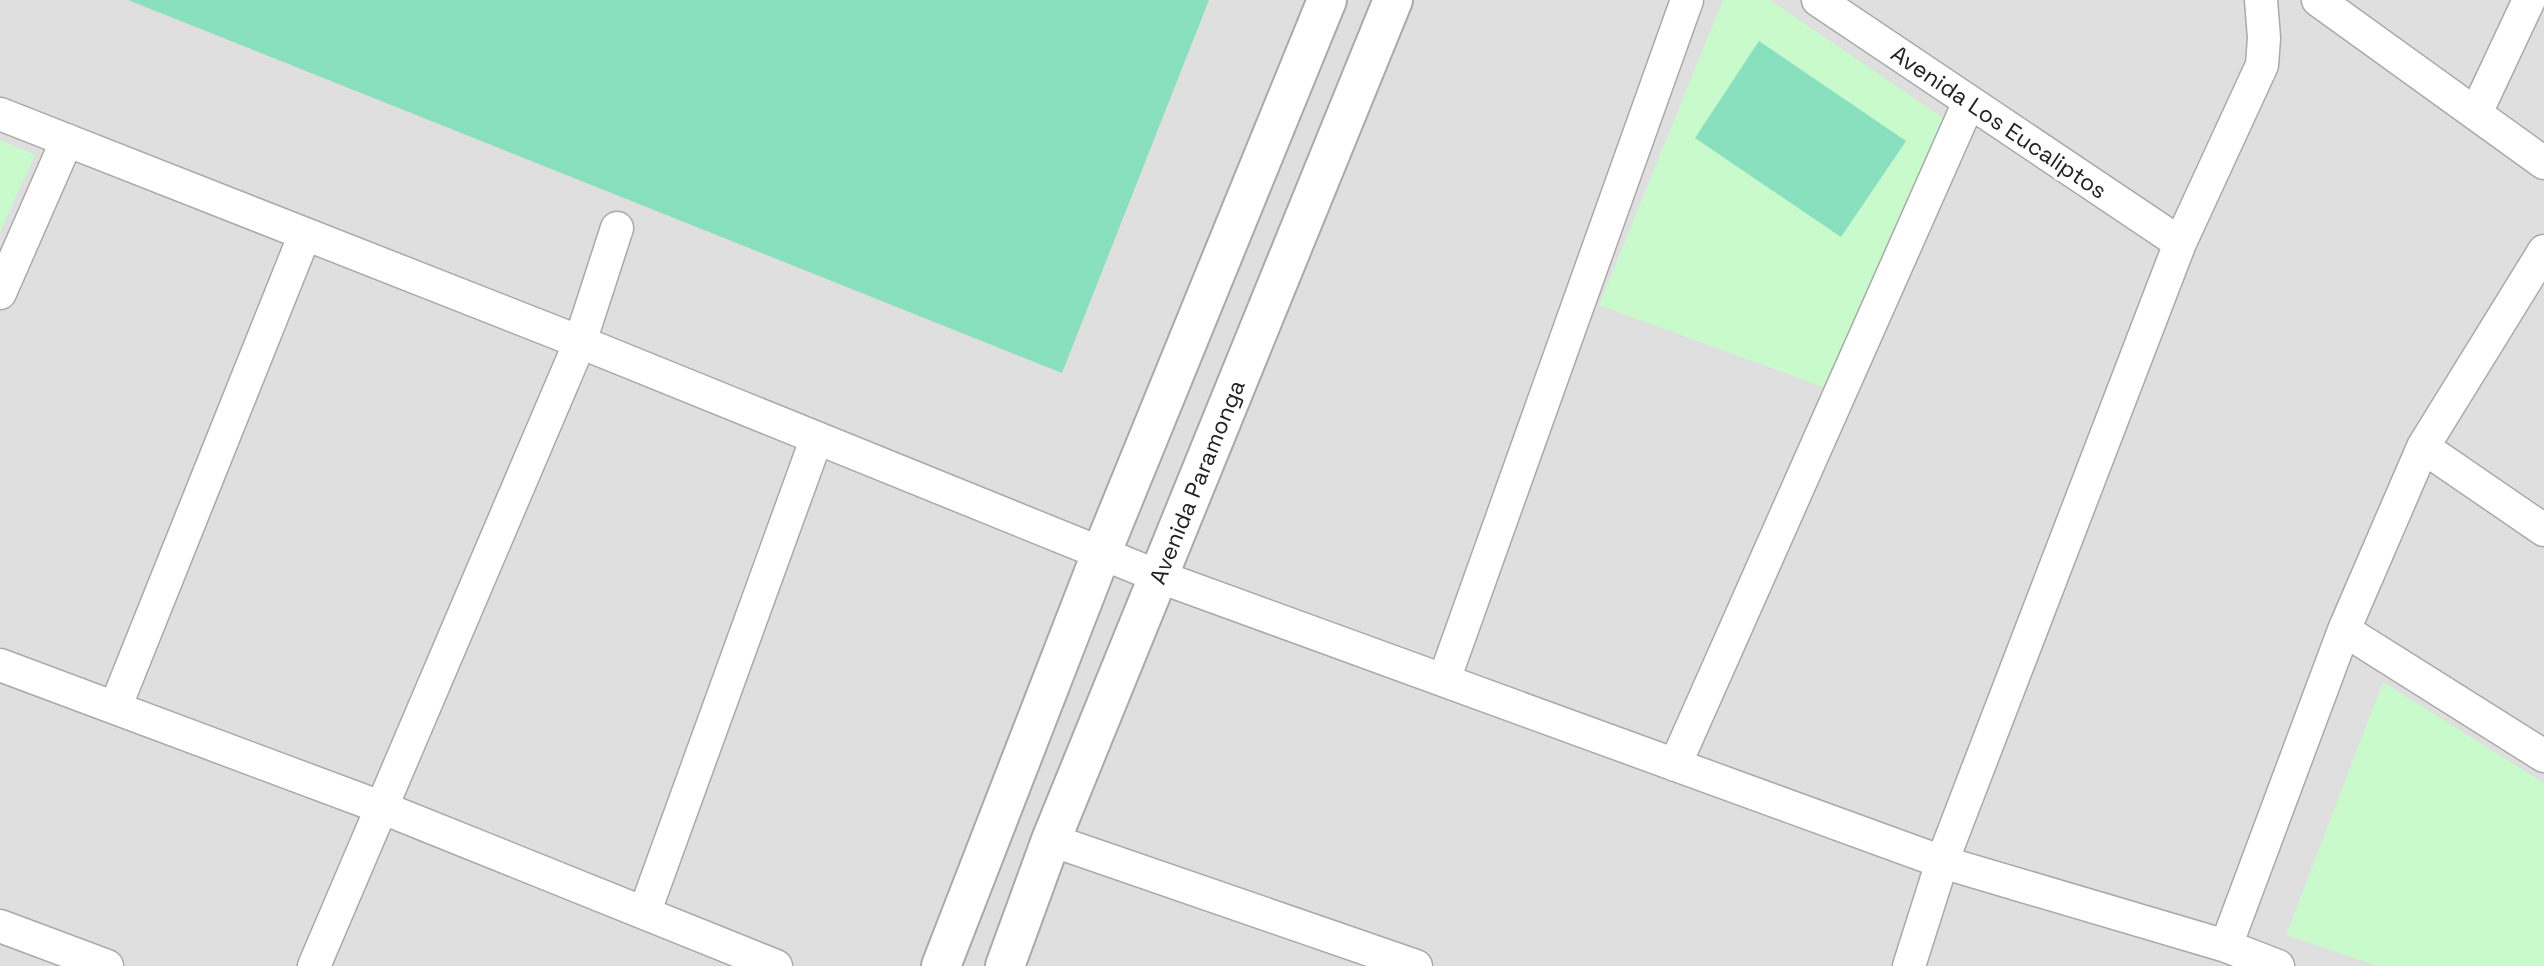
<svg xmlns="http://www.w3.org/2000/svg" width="2544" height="966" font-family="'Space Grotesk',sans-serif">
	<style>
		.residential { fill: #e0dfdf }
		.park { fill: #c8facc }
		.pitch { fill: #88e0be }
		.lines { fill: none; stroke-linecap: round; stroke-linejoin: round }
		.minor-casing { stroke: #a9a9a9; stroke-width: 35 }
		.tertiary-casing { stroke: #a9a9a9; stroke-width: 42 }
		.minor { stroke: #fff; stroke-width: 32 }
		.tertiary { stroke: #fff; stroke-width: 38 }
		.labels { text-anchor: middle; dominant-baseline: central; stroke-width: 7; stroke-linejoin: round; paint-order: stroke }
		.street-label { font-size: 23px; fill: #222; stroke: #fff }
	</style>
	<rect width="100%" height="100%" fill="#f2efe9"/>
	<path class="residential" d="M0 0H2544V966H0Z"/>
	<path class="park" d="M1723 0H1770L1946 120 1837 392 1599 305Z
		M0 140 35 155 0 232Z
		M2383 682 2544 783V966H2378L2286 935Z"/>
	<path class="pitch" d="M128 0H1209L1062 373Z
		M1759 41 1906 141 1841 237 1695 138Z"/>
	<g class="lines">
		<defs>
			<path id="minor" d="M1818 0 2180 243
				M2318 0 2544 163
				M2476 113 2529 0
				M0 114 580 342 1160 577 1942 862 2226 946 2278 966
				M0 293 67 140
				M2423 447 2544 530
				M2344 630 2544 756
				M0 665 383 808 776 966
				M1444 680 1687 0
				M115 708 305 234
				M1675 765 1969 102
				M1051 840 1416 966
				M645 911 816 440
				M0 926 107 966
				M2226 946 2344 630 2423 447 2544 251
				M314 966 580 342 617 228
				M1909 966 1942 862 2180 243 2262 65 2264 38 2261 0"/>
			<path id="tertiary" d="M941 966 1101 554 1327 0
				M1005 966 1051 840 1393 0"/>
		</defs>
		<use href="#minor" class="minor-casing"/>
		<use href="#tertiary" class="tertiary-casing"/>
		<use href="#minor" class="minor"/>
		<use href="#tertiary" class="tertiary"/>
	</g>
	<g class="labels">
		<g class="street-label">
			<text transform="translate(1999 122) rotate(34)">Avenida Los Eucaliptos</text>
			<text transform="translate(1197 482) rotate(-68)">Avenida Paramonga</text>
		</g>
	</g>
</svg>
